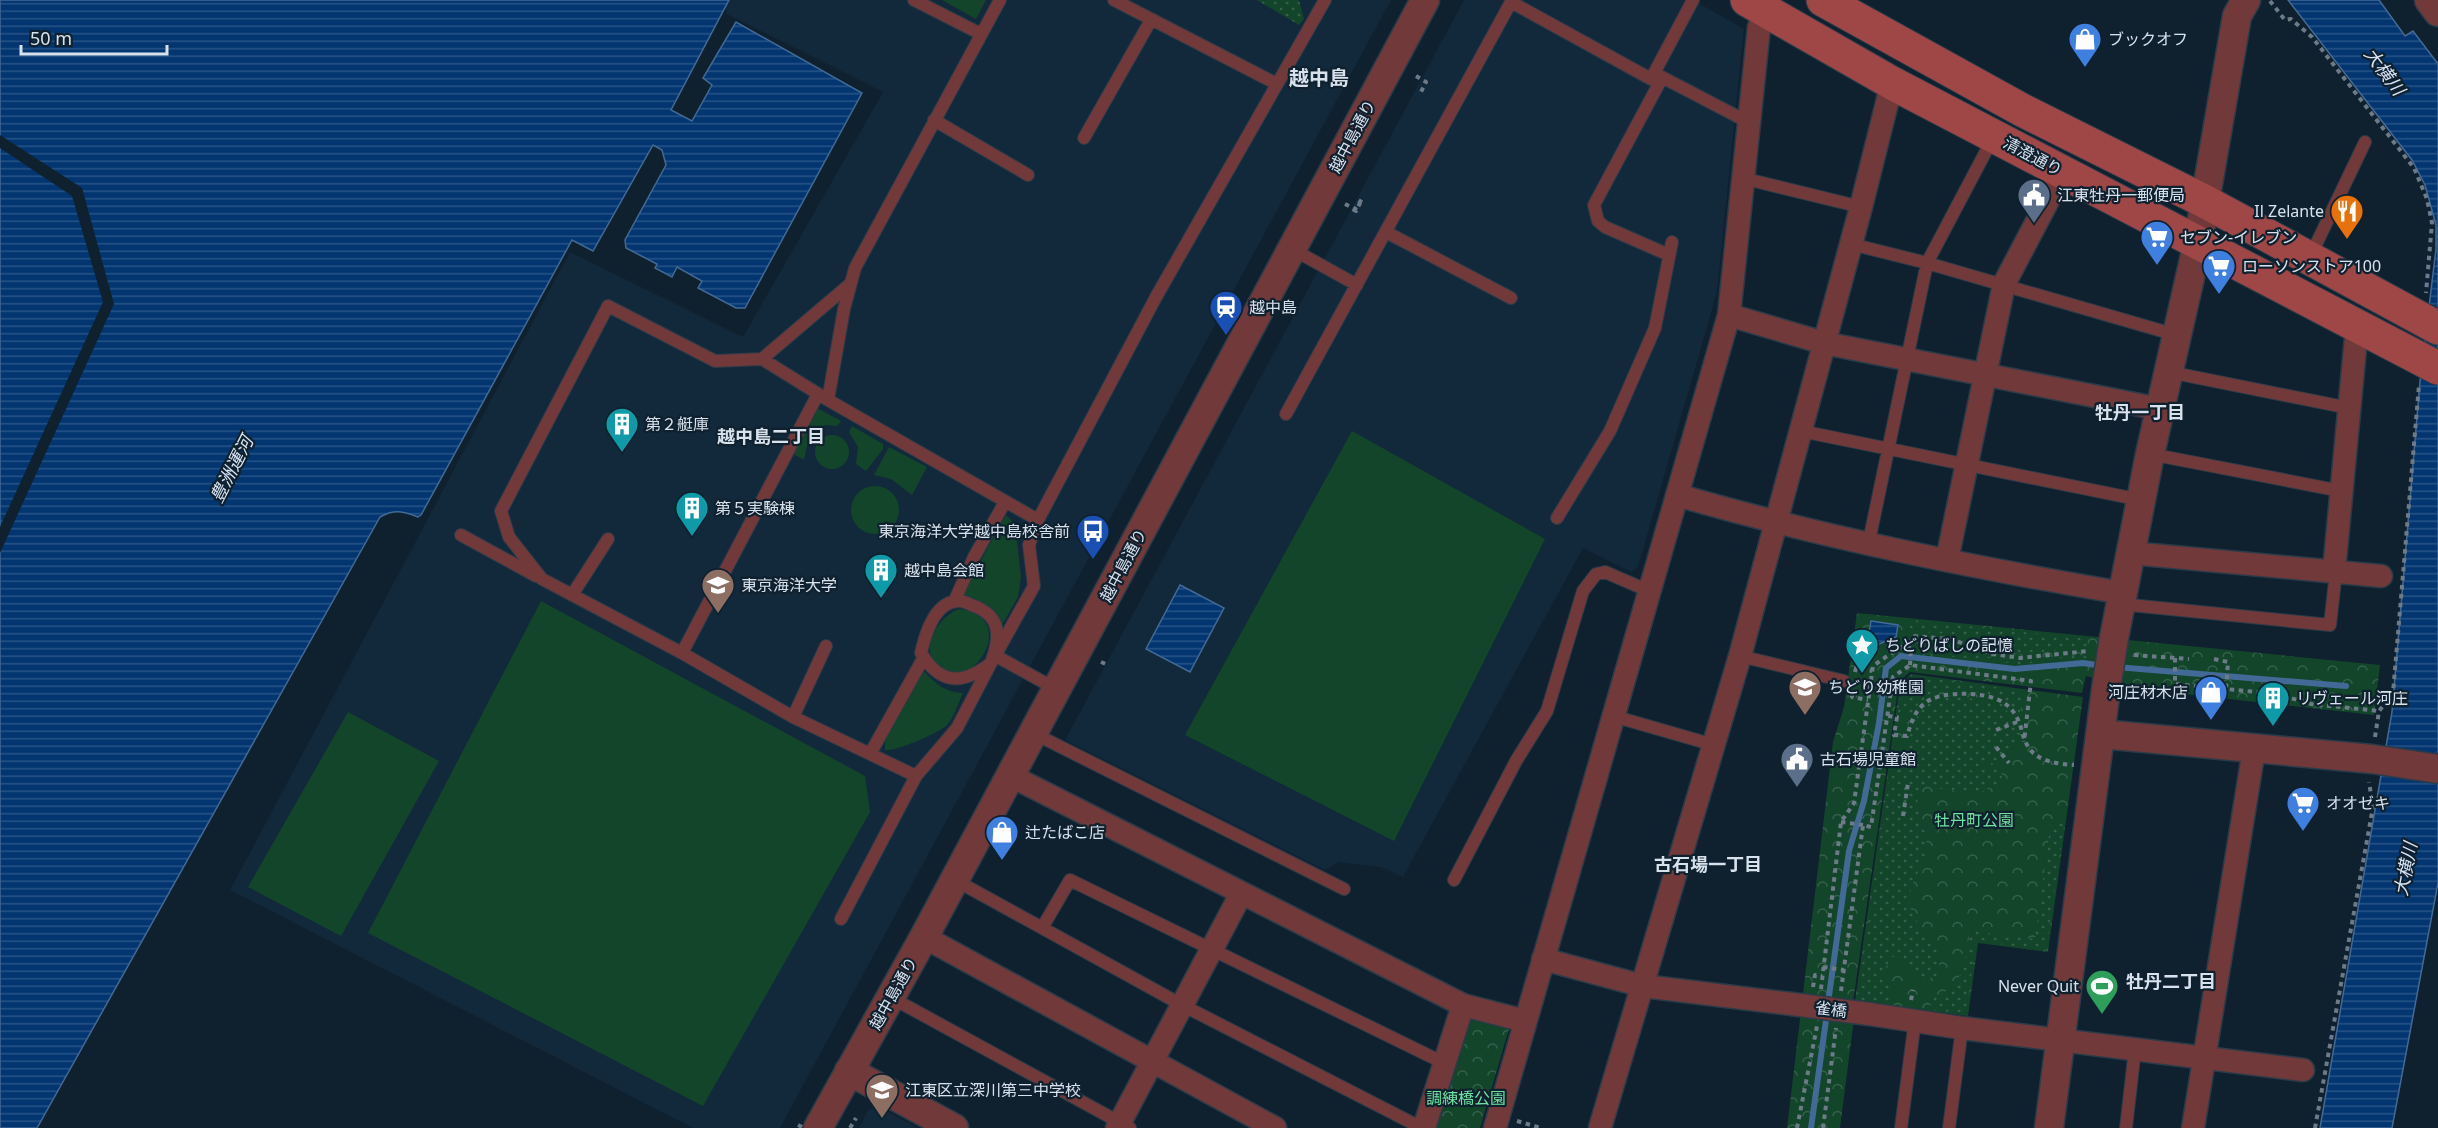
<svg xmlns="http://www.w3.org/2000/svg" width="2438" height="1128" font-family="'Noto Sans','Noto Sans JP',sans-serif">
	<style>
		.built { fill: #12293c }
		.grass { fill: #13452b }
		.park { fill: url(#park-crowns) }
		.garden { fill: url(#garden-dots) }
		.water { fill: url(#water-rules); stroke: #436a96; stroke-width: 1.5 }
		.pier { fill: #0f202e }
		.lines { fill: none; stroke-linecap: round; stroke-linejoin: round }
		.stream { stroke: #436a96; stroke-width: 6 }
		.service-casing { stroke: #2b3b49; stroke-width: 14 }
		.minor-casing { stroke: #2b3b49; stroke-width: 25 }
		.tertiary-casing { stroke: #2b3b49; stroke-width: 31 }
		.secondary-casing { stroke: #2b3b49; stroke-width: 35 }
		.path { stroke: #6d7b88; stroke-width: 4; stroke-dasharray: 4.5 4.5; stroke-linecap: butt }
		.service { stroke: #713939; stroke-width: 12 }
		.minor { stroke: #713939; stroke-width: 22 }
		.tertiary { stroke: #713939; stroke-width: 28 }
		.secondary { stroke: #9f4647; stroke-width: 33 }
		.minor-bridge-casing { stroke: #2b3b49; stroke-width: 25; stroke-linecap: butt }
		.tertiary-bridge-casing { stroke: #2b3b49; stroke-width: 31; stroke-linecap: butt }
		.path-bridge { stroke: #6d7b88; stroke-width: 4; stroke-dasharray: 4.5 4.5; stroke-linecap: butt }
		.minor-bridge { stroke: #713939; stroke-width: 22 }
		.tertiary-bridge { stroke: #713939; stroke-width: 28 }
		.labels { text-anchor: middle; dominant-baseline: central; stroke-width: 4.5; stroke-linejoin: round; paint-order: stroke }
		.poi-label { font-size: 16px; fill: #d8e2ed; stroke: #0f202e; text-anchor: start }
		.street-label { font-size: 16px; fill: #d8e2ed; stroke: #0f202e }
		.park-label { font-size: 16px; fill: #6de39f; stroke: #0f202e }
		.water-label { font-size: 18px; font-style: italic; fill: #d7e4f7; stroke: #0f202e }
		.neighbourhood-label { font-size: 18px; font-weight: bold; fill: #d8e2ed; stroke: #0f202e }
		.quarter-label { font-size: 20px; font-weight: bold; fill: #d8e2ed; stroke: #0f202e }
	</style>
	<defs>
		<pattern id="park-crowns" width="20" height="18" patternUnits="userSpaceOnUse" patternTransform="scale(1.5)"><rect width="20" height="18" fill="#13452b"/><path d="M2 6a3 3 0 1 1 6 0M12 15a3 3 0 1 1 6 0" fill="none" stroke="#35604a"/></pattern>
		<pattern id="garden-dots" width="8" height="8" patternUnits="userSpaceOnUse" patternTransform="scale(1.5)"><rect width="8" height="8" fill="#13452b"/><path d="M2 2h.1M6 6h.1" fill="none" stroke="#35604a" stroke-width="1.8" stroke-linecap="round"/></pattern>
		<pattern id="water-rules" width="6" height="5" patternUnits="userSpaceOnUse" patternTransform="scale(1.5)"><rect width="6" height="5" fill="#033671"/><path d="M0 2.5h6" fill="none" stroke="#275386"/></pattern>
	</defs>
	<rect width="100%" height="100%" fill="#0f202e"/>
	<path class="built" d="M724 0H1391L780 1128H693L230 890 570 252 743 337 883 92 727 14Z
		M1464 0H1693L1744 29 1717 292 1638 567 1631 572 1583 548 1403 877 1381 867 1339 862 1325 870 1065 740Z
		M879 1107 918 1128H859L868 1110Z"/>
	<path class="grass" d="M942 0H986L976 19Z
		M817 408 841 421 837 426 825 425 809 436 804 460 793 454Z
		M852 426 883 444V449L866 471 856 464 858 447 849 432Z
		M1352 431 1545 539 1394 841 1185 735Z
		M815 452a17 17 0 1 1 34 0a17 17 0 1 1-34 0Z
		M889 447 927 467 912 495 891 479 874 475Z
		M851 510a24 24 0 1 1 48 0a24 24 0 1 1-48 0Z
		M1006 515 1015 524 1021 577 1018 597 1002 625C990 608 983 598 961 596Z
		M541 601 865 776 870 812 703 1106 368 933Z
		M959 609C1023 616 970 701 936 665 919 646 941 615 959 609Z
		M921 668C934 682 943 692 963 693 958 703 954 719 946 726 936 734 895 752 885 750V734Z
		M348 712 439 761 341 936 248 887Z"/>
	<path class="park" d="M1857 613 2380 665 2374 715 2130 688 2086 676 2082 693 1910 672 1899 682 1853 1002 1856 1003 1840 1128H1787L1833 742 1844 707Z
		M1911 674 2083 697 2048 952 1978 943 1968 1016 1855 1001 1900 684Z
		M1470 1016 1509 1029 1480 1128H1434Z"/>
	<path class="garden" d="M1257 0H1299L1304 19 1299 25Z
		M1910 620 2088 639 2087 647 2022 654 1994 650 1952 634 1910 631Z
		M1924 641 1950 642 1994 659 2020 661 2086 655V658L2019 664 1924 653Z
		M1911 675 2023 691 2019 719 2007 701C1979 689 1927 681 1912 714L1898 713 1902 683Z
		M1957 696 2002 704C2034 747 2013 764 1967 767L1972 771 1997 769 2002 774 2001 782C1976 802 1953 789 1925 786L1917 793C1916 813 1930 833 1926 852 1922 871 1907 884 1910 905 1916 935 1945 934 1938 975L1923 981 1893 956 1882 973 1890 986 1893 1004 1857 1000 1893 749 1906 750C1916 717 1918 699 1957 696Z
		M2051 821 2064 824 2046 950 1976 941 1966 1013 1930 1010 1931 997C1963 991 1966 960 1970 931L2035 939Z"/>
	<path class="water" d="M0 0H729L671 110 692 121 712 85 703 78 736 22 862 93 745 308H736L698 288 702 281 677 267 672 277 655 268 657 264 626 248 625 240 666 165 662 150 653 145 593 251 572 240 421 515 418 517C403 511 394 509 380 517L37 1128H0Z
		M2288 0H2379L2405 36 2413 31 2438 64V883L2392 1128H2320L2392 712 2420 381 2436 249V225L2425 185 2412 160Z
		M1180 585 1224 608 1190 672 1146 649Z
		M1871 621 1898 625 1896 637 1865 650 1856 649 1858 632 1869 633Z"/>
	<path class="pier" d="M0 135 82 188 114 304 0 553V527L103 302 72 196 0 148Z"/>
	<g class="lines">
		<path class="stream" d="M2116 667 2346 686
			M1828 1003 1849 851 1864 801 1879 723 1886 668 1901 656 2015 669 2083 663 2103 666
			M1811 1128 1827 1013"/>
		<defs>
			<path id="service" d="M914 0 981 34
				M1000 0 855 268 844 309 828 400 1038 520 1156 297 1325 0
				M1114 0 1277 84
				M1656 74 1748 122
				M1662 78 1594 205 1598 221 1605 227 1669 255
				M934 120 1028 175
				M1084 138 1151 20
				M1742 178 1861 207
				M1386 232 1511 298
				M1851 244 1927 263 2176 335
				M1292 249 1357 285
				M2310 257 2365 142
				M762 359 850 284
				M2169 372 2349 408
				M828 400 762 359 715 361 608 306 501 511 509 537 542 579 682 653 793 717 916 776 957 728 991 663C963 685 940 685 921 653 925 635 935 600 960 601 965 601 972 606 977 607 985 611 994 618 996 627 999 639 995 651 991 663L1034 586 1029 545 1038 520
				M1286 414 1511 2 1651 79 1693 0
				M1801 431 2141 500
				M2150 454 2341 491
				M1557 518 1610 431 1655 328 1672 242
				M461 535 536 576
				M1868 546 1927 263 1993 138
				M572 595 608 539
				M954 602 974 557 1005 502
				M2120 604 2330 625 2336 572
				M682 653 818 394
				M996 656 1056 689
				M1740 656 1844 681
				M1613 716 1714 745
				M793 717 826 646
				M1033 733 1344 889
				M870 754 924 657
				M955 880 1182 1005 1422 1128
				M1454 880 1516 761 1547 711 1583 591 1596 574 1605 572 1649 591
				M841 919 916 776
				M1042 928 1070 880 1444 1063
				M890 997 1130 1128
				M1901 1128 1915 1020
				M1949 1128 1962 1028
				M2126 1128 2135 1049"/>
			<path id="minor" d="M1729 315 1824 343 2160 409
				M1677 495C1825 538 1971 567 2123 593
				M2130 553 2381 576
				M1947 560 2004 284 2063 172
				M2334 571 2357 327
				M1011 776 1463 1005 1525 1021
				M924 937 1275 1128
				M1543 959 1643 986 1792 1004
				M1869 1014 1962 1028 2303 1070
				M1117 1128 1241 894
				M1424 1128 1463 1005
				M1495 1128 1729 315 1759 27
				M1600 1128 1740 656 1861 207 1892 83
				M2193 1128 2254 749"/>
			<path id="tertiary" d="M2429 0 2438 12
				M2114 638 2150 454 2198 242 2237 16 2246 0
				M2101 734 2372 759 2438 769
				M849 1071 954 1128
				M818 1128 924 937 1425 0
				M2049 1128 2106 689"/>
			<path id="secondary" d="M1747 0 1892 83 2438 368
				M1823 0 2022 110 2204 201 2438 328"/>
		</defs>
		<use href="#service" class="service-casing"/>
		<use href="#minor" class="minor-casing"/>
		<use href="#tertiary" class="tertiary-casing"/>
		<use href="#secondary" class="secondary-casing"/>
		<path class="path" d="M2270 1 2285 20 2291 19 2312 37 2414 168 2427 199 2432 223 2426 293
			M1416 76 1426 82 1420 94
			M1345 204 1355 209 1362 199 1356 211 1349 207
			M2134 655 2189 659
			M2175 658V684L2277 694 2311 704 2379 711
			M2214 659 2228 662 2226 689
			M1101 662 1108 665
			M1910 665 1911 648
			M1855 672 1856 668 1872 671
			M1852 694V697L1868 700
			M1888 716 1897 717 1894 735 1907 736C1911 724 1914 712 1924 704 1938 690 1988 691 2004 703 2036 725 2005 761 2074 765
			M1996 730 2017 722
			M2375 737 2379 711 2393 693 2419 385
			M1996 747 2009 763
			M1903 816 1908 783
			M1841 822 1863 825
			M1823 967 1844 970
			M1813 987 1815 975 1822 976
			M1821 989 1841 822 1854 803 1873 666 1900 647 1911 648 1912 636 1950 639 1993 654 2020 658 2088 651
			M1841 991 1863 825 1871 827 1893 677 1910 665 2031 681 2024 742
			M1911 1000 1913 990
			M1517 1121 1541 1128
			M850 1128 856 1118
			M1797 1128 1817 1026
			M1823 1128 1836 1028
			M2315 1128 2373 807 2369 782"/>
		<use href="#service" class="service"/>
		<use href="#minor" class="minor"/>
		<use href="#tertiary" class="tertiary"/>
		<use href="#secondary" class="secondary"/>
		<defs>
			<path id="minor-bridge" d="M1792 1004 1869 1014"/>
			<path id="tertiary-bridge" d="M2106 689 2114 638"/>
		</defs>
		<use href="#minor-bridge" class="minor-bridge-casing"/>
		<use href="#tertiary-bridge" class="tertiary-bridge-casing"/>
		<path class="path-bridge" d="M798 1125 804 1128"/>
		<use href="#minor-bridge" class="minor-bridge"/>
		<use href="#tertiary-bridge" class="tertiary-bridge"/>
	</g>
	<defs>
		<symbol id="shop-pin" viewBox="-11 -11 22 30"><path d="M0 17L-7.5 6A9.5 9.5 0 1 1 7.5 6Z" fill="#3f7fe0" stroke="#0f202e"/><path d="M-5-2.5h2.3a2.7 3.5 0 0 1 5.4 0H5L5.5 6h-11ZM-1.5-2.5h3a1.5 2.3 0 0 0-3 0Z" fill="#fff"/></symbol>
		<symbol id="civic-pin" viewBox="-11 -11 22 30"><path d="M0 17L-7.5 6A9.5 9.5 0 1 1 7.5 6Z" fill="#5c6f8a" stroke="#0f202e"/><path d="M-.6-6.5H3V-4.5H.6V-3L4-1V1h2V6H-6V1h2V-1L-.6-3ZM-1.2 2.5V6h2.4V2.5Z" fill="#fff"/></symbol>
		<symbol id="restaurant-pin" viewBox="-11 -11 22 30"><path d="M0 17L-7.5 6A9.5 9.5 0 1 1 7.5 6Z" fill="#e8710a" stroke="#0f202e"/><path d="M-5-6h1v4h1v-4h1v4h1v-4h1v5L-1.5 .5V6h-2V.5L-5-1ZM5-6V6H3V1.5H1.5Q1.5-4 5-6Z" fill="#fff"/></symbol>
		<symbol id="supermarket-pin" viewBox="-11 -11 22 30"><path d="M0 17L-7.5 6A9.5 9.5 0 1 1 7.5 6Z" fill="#3f7fe0" stroke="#0f202e"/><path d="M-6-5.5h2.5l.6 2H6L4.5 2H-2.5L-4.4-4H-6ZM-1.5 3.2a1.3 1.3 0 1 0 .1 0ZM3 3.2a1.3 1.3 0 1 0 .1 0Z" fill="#fff"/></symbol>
		<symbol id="station-pin" viewBox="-11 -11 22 30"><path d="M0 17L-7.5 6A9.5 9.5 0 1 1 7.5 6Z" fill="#1a4fb4" stroke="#0f202e"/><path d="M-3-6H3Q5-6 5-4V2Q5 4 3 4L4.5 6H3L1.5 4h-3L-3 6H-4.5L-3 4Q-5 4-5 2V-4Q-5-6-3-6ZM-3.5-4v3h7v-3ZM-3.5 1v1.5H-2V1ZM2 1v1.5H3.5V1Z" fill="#fff"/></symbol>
		<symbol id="building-pin" viewBox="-11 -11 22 30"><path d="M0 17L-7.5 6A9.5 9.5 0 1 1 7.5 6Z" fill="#0f9aa8" stroke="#0f202e"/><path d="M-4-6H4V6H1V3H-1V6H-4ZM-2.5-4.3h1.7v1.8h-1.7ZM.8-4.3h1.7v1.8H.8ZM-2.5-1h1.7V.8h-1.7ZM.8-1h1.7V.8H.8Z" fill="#fff"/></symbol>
		<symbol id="bus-pin" viewBox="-11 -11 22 30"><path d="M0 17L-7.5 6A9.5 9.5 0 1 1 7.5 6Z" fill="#1a4fb4" stroke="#0f202e"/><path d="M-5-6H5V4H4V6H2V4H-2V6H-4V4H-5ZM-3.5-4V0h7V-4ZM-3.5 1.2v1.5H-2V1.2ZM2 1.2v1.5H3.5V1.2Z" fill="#fff"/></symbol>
		<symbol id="university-pin" viewBox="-11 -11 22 30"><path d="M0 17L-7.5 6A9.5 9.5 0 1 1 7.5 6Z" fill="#8d6e63" stroke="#0f202e"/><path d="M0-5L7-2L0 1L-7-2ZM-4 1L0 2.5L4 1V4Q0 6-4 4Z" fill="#fff"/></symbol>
		<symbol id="sight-pin" viewBox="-11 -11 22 30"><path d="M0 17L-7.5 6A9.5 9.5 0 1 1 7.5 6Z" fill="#0f9aa8" stroke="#0f202e"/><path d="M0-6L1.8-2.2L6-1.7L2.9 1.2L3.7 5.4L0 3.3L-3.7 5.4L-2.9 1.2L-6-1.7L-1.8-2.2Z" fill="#fff"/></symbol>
		<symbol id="school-pin" viewBox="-11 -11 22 30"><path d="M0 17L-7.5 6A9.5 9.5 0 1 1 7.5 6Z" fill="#8d6e63" stroke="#0f202e"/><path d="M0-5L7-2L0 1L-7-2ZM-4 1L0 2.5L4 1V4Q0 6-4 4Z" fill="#fff"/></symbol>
		<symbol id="stadium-pin" viewBox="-11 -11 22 30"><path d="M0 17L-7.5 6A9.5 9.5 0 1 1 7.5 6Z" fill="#2e9e5b" stroke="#0f202e"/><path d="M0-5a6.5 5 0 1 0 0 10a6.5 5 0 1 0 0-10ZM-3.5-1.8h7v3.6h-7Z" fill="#fff"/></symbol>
	</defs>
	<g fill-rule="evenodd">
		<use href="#shop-pin" x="2066" y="20" width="38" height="52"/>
		<use href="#civic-pin" x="2015" y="176" width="38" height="52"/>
		<use href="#restaurant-pin" x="2328" y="192" width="38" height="52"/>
		<use href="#supermarket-pin" x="2138" y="218" width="38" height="52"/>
		<use href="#supermarket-pin" x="2200" y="247" width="38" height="52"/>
		<use href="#station-pin" x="1207" y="288" width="38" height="52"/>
		<use href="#building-pin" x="603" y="405" width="38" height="52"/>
		<use href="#building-pin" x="673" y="489" width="38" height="52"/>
		<use href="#bus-pin" x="1074" y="512" width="38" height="52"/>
		<use href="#building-pin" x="862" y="551" width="38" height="52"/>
		<use href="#university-pin" x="699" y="566" width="38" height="52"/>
		<use href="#sight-pin" x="1843" y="626" width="38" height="52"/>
		<use href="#school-pin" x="1786" y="668" width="38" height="52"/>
		<use href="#shop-pin" x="2192" y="673" width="38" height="52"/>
		<use href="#building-pin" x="2254" y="679" width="38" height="52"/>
		<use href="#civic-pin" x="1778" y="740" width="38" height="52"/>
		<use href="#supermarket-pin" x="2284" y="784" width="38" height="52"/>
		<use href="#shop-pin" x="983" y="813" width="38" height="52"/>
		<use href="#stadium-pin" x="2083" y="967" width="38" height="52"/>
		<use href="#school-pin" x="863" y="1071" width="38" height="52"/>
	</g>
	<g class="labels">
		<g class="poi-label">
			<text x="2108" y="39">ブックオフ</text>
			<text x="2057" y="195">江東牡丹一郵便局</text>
			<text x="2324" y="211" text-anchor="end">Il Zelante</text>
			<text x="2180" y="237">セブン-イレブン</text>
			<text x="2242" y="266">ローソンストア100</text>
			<text x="1249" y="307">越中島</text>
			<text x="645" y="424">第２艇庫</text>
			<text x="715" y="508">第５実験棟</text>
			<text x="1070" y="531" text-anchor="end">東京海洋大学越中島校舎前</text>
			<text x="904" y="570">越中島会館</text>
			<text x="741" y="585">東京海洋大学</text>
			<text x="1885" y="645">ちどりばしの記憶</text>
			<text x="1828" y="687">ちどり幼稚園</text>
			<text x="2188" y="692" text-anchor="end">河庄材木店</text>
			<text x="2296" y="698">リヴェール河庄</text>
			<text x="1820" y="759">古石場児童館</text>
			<text x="2326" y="803">オオゼキ</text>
			<text x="1025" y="832">辻たばこ店</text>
			<text x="2079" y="986" text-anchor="end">Never Quit</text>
			<text x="905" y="1090">江東区立深川第三中学校</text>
		</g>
		<g class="street-label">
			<text transform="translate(1352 136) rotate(-62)">越中島通り</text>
			<text transform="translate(2033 156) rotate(28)">清澄通り</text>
			<text transform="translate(1123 565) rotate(-62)">越中島通り</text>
			<text transform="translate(893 993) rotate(-61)">越中島通り</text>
			<text transform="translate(1831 1009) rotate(7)">雀橋</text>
		</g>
		<g class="park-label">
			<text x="1974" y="820">牡丹町公園</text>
			<text x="1466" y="1098">調練橋公園</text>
		</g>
		<g class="water-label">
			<text transform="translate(2385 71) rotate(53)">大横川</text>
			<text transform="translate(231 469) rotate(-63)">豊洲運河</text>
			<text transform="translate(2405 869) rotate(-79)">大横川</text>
		</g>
		<g class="neighbourhood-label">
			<text x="2140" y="412">牡丹一丁目</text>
			<text x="771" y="436">越中島二丁目</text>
			<text x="1708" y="864">古石場一丁目</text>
			<text x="2171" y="981">牡丹二丁目</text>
		</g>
		<g class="quarter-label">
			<text x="1319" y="77">越中島</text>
		</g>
	</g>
	<path d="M21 45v9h146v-9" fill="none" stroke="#d8e2ed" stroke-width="3"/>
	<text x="30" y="45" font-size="18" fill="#d8e2ed" stroke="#0f202e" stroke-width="4.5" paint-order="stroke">50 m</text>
</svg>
